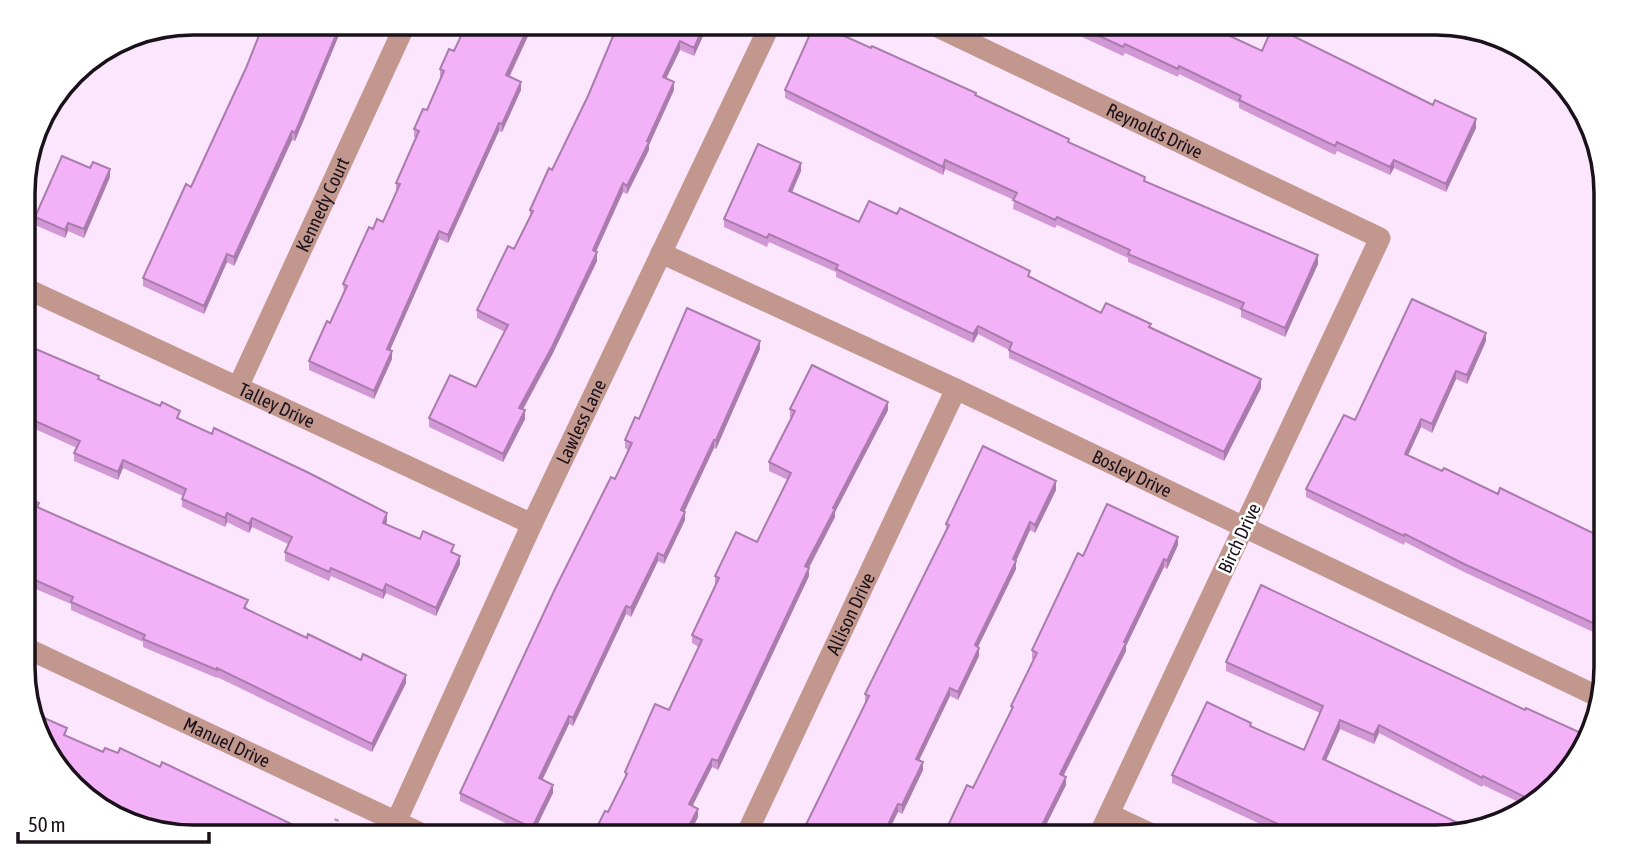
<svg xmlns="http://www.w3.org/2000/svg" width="1629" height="860" font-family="'Asap Condensed',sans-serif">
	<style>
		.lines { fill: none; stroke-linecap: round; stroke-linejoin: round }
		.path { stroke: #b09eb0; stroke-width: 4.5; stroke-dasharray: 5 3.5; stroke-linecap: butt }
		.street { stroke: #c2978d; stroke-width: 21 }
		.wall { fill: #d198d5 }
		.shaded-wall { fill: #aa7cae }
		.building { fill: #f3b1f8; stroke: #aa7cae; stroke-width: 2 }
		.labels { text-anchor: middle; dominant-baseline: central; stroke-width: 5; stroke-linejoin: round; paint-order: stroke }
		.street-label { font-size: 19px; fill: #1a111a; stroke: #fff }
		.rim { fill: none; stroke: #1a111a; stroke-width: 3.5 }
	</style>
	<rect width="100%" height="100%" fill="#fce6fd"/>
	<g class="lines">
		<path class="path" d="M330 837 337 819"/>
		<g class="street">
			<path id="s1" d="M929 23 1380 238 1098 837"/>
			<path id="s2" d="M661 253 956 389 1599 697"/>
			<path id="s3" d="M23 287 532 524"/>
			<path id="s4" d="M238 387 406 23"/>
			<path id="s5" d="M24 647 429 837"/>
			<path d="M1109 814 1158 837"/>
			<path id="s6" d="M396 822 532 524 771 23"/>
			<path id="s7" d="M745 837 956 389"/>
		</g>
	</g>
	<path class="wall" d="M263 23H344L295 141 292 140 234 266 227 262 204 314 143 286V278L191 187 246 68Z
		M467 23H534L510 76 521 90 502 132 499 131 448 243 439 239 390 350 392 359 374 399 309 370V361L330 323 344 293 343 284 373 229 383 222 397 191H396V183L416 138 414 137V129L427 110 441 78 440 77V69L454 51Z
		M617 23H709L694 56 680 50 666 79 674 90 649 145V150L627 194 623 192 596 252 597 261 552 355 523 410 525 419 503 462 429 427V418L476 387 505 332 477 318V310L514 249 530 218V210L552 170 588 96 613 38V33Z
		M1066 23H1203L1262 51 1476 128 1446 192 1394 168 1390 175 1337 151 1335 155 1239 108V103L1179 74 1178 77 1125 53 1123 56 1080 36V30Z
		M785 90 976 96 1145 181 1318 264 1285 337 1241 317V310L1128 262V258L1057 225 1055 228 1013 209 1014 200 945 169 943 175 785 98Z
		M90 168 110 177 84 238 68 231 65 238 35 225V217Z
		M801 171 792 192 859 222 1030 277 1101 313 1151 328 1261 388 1224 461 1009 358V350L978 334 973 343 836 277V272L769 242 767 247 724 227V219Z
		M1486 341 1467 384 1456 379 1432 433 1421 427 1408 455 1442 471 1498 494 1606 543V638L1464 572 1405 542 1404 545 1306 497V489Z
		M24 344 99 380 387 521 386 524 454 553 460 564 436 616 386 593 383 599 331 576 329 581 285 561V552L288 544 252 527 249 533 227 522 225 527 182 507V499L183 496 123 468 118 480 74 461V453L77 448 24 424Z
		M760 349 716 449 714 448 684 512 685 520 664 564 658 561 631 617 626 614 573 726 569 724 542 780 553 793 532 836 460 801V793L615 479 628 450 625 448V440L639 419Z
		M790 409 888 410 835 512V517L809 568V576L718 770 712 767 692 806 698 817 688 837H592L608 812 625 779V772L669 710 699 647 692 643V635L716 585 715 584V576L757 542 788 480 769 471V462L792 418 790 417Z
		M1056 490 1035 533 1030 530 1016 561V569L978 647 979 656 958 700 950 696 919 760 923 770 902 814 898 812 865 703V694L946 531V524Z
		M24 497 39 508 248 608 247 609 307 638 406 683 372 752 217 677V678L143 647V642L71 610V604L24 584Z
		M1178 545 1167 569 1164 567 1126 646V651L1064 775 1066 785 1040 837H946V830L973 788 1011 712V706L1034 660 1032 659V650L1083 556Z
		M1226 662 1589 743 1531 808 1483 785 1482 787 1379 733 1374 744 1340 729 1326 760 1447 837H1288L1172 783V775L1251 726 1304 750 1320 713 1226 671Z"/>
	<path class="shaded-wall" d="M341 23H344L295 141V133Z
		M530 23H534L506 83V75Z
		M705 23H709L694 56V48Z
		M680 41V50L663 85V77Z
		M521 82V90L502 132V124Z
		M674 82V90L649 145V150L627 194V186Z
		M1476 119V128L1446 192V184Z
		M499 123V131L448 243V235Z
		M292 131V140L234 266V257Z
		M945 160V169L943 175V167Z
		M1394 160V168L1390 175V167Z
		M801 163V171L789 199V191Z
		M110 169V177L84 238V229Z
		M623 183V192L593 258V250Z
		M68 223V231L65 238V230Z
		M439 231V239L387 357V349Z
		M597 252V261L552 355 519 416V408Z
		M227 254V262L204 314V306Z
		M1318 255V264L1285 337V328Z
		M978 326V334L973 343V334Z
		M1486 333V341L1467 384V375Z
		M760 341V349L716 449V440Z
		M392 351V359L374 399V391Z
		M1456 371V379L1432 433V424Z
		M1261 379V388L1224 461V452Z
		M888 402V410L835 512V517L805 575V566L833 508Z
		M525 410V419L503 462V454Z
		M1421 419V427L1405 462V454Z
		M714 440V448L681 519V510Z
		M123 460V468L118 480V472Z
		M1056 481V490L1035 533V525Z
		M685 512V520L664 564V556Z
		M227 513V522L225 527V518Z
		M387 513V521L383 531V523Z
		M252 518V527L249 533V524Z
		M1030 522V530L1013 568V559Z
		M1178 537V545L1167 569V561Z
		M658 553V561L631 617V608Z
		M460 556V564L436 616V608Z
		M1164 559V567L1126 646V651L1060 782V774Z
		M1016 561V569L975 653V645Z
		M809 568V576L718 770V761Z
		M386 584V593L383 599V591Z
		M626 606V614L573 726V718Z
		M979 648V656L958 700V692Z
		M406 675V683L372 752V744Z
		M950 688V696L916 767V759Z
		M569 716V724L539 787V778Z
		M1340 720V729L1323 767V759Z
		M1379 725V733L1374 744V735Z
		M712 759V767L689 813V804Z
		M923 762V770L902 814V805Z
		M1066 777V785L1040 837H1036Z
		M553 785V793L532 836V828Z
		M898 804V812L886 837H882Z
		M698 809V817L688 837H684Z"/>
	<path class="building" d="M264 23H341L295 133 292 131 234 257 227 254 204 306 143 278 186 184 191 187 246 68Z
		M467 23H530L506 75 521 82 502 124 499 123 448 235 439 231 387 349 392 351 374 391 309 361 327 321 330 323 347 286 343 284 369 227 373 229 377 219 383 222 400 184 396 183 419 131 414 129 423 109 427 110 444 71 440 69 449 49 454 51Z
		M617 23H705L694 48 680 41 663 77 674 82 647 141 649 142 627 186 623 183 593 250 597 252 552 347 519 408 525 410 503 454 429 418 450 375 476 387 508 325 477 310 508 246 514 249 533 211 530 210 549 168 552 170 588 96 614 34 613 33Z
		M815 23 871 48 872 46 976 93 975 95 1069 139 1068 142 1145 177 1144 181 1318 255 1285 328 1241 309 1244 303 1128 254 1130 250 1057 217 1055 220 1013 200 1017 193 945 160 943 167 785 90Z
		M1083 23H1202L1262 51 1273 26 1433 105 1435 100 1476 119 1446 184 1394 160 1390 167 1337 142 1335 146 1239 100 1241 96 1179 66 1178 69 1125 44 1123 47 1080 27Z
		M758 144 801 163 789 191 859 222 869 201 897 214 900 208 1030 271 1028 276 1101 313 1106 303 1151 324 1149 327 1261 379 1224 452 1009 350 1012 343 978 326 973 334 836 269 838 265 769 234 767 238 724 219Z
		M62 156 90 168 93 162 110 169 84 229 68 223 65 230 35 217Z
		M1412 299 1486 333 1467 375 1456 371 1432 424 1421 419 1405 454 1442 471 1444 468 1498 494 1500 488 1597 535 1595 539 1606 543V629L1464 564 1405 534 1404 536 1306 489 1344 415 1355 420Z
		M687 308 760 341 716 440H714L681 510 685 512 664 556 658 553 631 608 626 606 573 718 569 716 539 778 553 785 532 828 460 793 555 589 611 477 615 479 632 443 625 440 635 417 639 419Z
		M24 344 99 376 98 379 160 406 162 402 180 411 177 418 212 434 214 428 309 473 387 513 383 523 420 539 423 531 454 545 451 552 460 556 436 608 386 584 383 591 331 568 329 572 285 552 292 537 252 518 249 524 227 513 225 518 182 499 186 489 123 460 118 472 74 453 80 441 24 416Z
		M812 365 888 402 833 508 835 509 805 566 809 568 718 761 712 759 689 804 698 809 684 835 677 832 674 837H592L605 811 608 812 627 774 625 772 655 704 669 710 702 640 692 635 719 578 715 576 736 532 757 542 791 473 769 462 795 411 790 409Z
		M983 446 1056 481 1035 525 1030 522 1013 559 1016 561 975 645 979 648 958 692 950 688 916 759 923 762 902 805 898 804 882 837H798L799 836 800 837 869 696 865 694 949 525 946 524Z
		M24 497 39 503 37 507 248 600 244 608 307 638 308 634 361 660 363 654 406 675 372 744 217 668V670L143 639 145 635 71 602 73 597 24 575Z
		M1107 504 1178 537 1167 561 1164 559 1124 642 1126 643 1060 774 1066 777 1036 837H949L952 832 946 830 967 785 973 788 1013 707 1011 706 1037 653 1032 650 1078 553 1083 556Z
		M1261 585 1525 710 1526 708 1590 737 1589 743 1544 793 1540 791 1535 802 1483 776 1482 778 1379 725 1374 735 1340 720 1323 759 1471 829 1447 837H1306L1172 775 1207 702 1251 723 1250 726 1304 750 1323 706 1226 662Z
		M29 703 38 707 35 714 67 728 64 735 103 752 105 748 118 753 120 748 160 767 162 762 310 833 308 837H193L117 820 52 762Z"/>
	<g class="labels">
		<g class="street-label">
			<text stroke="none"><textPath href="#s1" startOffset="250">Reynolds Drive</textPath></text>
			<text stroke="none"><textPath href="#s4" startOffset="201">Kennedy Court</textPath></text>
			<text stroke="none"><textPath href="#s3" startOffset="280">Talley Drive</textPath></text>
			<text stroke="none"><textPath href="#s6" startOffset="441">Lawless Lane</textPath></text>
			<text stroke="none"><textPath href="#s2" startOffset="520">Bosley Drive</textPath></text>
			<text transform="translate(1239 538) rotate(-65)">Birch Drive</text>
			<text stroke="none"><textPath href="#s7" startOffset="247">Allison Drive</textPath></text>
			<text stroke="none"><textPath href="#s5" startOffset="224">Manuel Drive</textPath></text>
		</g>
	</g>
	<path d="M0 0H1629V860H0ZM193 35H1436A158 158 0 0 1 1594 193V667A158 158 0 0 1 1436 825H193A158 158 0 0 1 35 667V193A158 158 0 0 1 193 35Z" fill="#fff" fill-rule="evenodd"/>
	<path class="rim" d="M193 35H1436A158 158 0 0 1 1594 193V667A158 158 0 0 1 1436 825H193A158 158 0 0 1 35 667V193A158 158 0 0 1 193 35Z"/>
	<path d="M18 832v10h191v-10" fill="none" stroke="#1a111a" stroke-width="3.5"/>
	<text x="28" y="832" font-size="21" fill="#1a111a" stroke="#ffffff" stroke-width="5" paint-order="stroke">50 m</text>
</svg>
